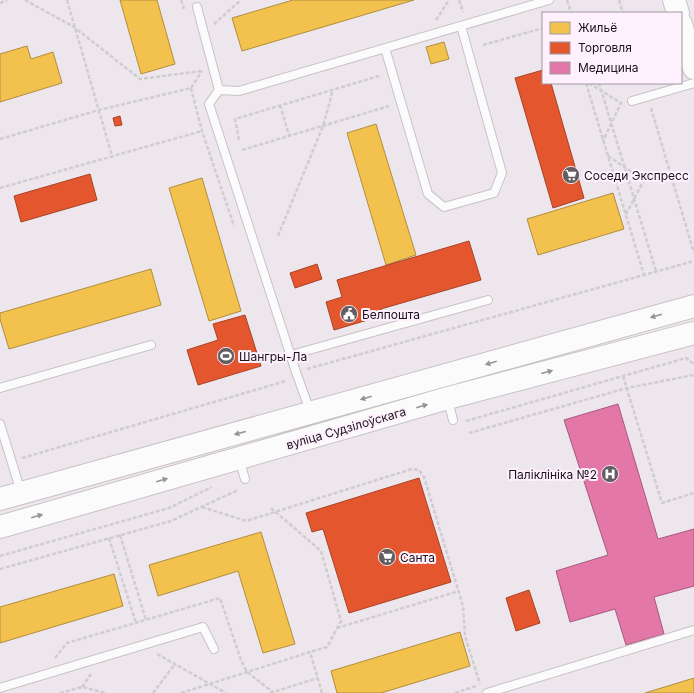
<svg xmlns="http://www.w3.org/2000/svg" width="694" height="693" font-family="Inter,sans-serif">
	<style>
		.homes { fill: #f2c14e; stroke: #b18d3e }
		.shops { fill: #e4572e; stroke: #a74327 }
		.health { fill: #e377a8; stroke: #a6597d }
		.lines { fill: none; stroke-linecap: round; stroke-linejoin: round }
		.lane-casing { stroke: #c8c2c7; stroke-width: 10 }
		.secondary-casing { stroke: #c8c2c7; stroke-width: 24 }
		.path { stroke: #cfcdcf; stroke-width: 2.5; stroke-dasharray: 4 2; stroke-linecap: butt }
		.lane { stroke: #fcfbfc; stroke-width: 8 }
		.secondary { stroke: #fcfbfc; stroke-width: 22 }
		.oneway { fill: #959395 }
		.labels { text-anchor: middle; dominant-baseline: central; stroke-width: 4; stroke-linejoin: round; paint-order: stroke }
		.poi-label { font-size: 12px; fill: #181418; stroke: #fef0fd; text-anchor: start }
		.street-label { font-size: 12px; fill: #181418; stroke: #fef0fd }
	</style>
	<rect width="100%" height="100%" fill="#ede6ec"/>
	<path class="homes" d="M120 0H157L175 64 141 74Z
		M293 0H414L242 51 232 18Z
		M444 42 449 59 431 64 426 47Z
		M27 46 31 59 53 52 62 83 0 102V54Z
		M376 124 416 255 386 265 347 133Z
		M202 178 241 311 209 321 169 188Z
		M613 193 624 229 538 255 527 219Z
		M151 269 161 305 9 349 0 319V313Z
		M261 532 295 644 263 653 238 571 158 596 149 565Z
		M114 574 123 606 0 643V607Z
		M460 632 470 666 381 693H337L331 671Z
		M694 678V693H645Z"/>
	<path class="shops" d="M543 70V83H551L584 198 553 208 515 78Z
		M120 116 122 125 115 126 113 118Z
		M90 174 97 200 21 222 14 196Z
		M469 241 481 280 381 309V316L334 330 326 302 342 297 337 280Z
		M317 264 322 279 295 288 290 273Z
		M245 315 261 366 198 385 187 350 218 340 213 324Z
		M419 478 451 582 349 613 323 529 312 532 306 513Z
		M529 590 540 623 516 631 506 598Z"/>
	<path class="health" d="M618 404 658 539 694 529V586L654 597 664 634 626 645 615 609 570 622 556 571 608 555 564 420Z"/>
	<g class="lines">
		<defs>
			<path id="lane" d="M197 7 219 90
				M385 48 428 194 444 207 494 193 502 173 461 26
				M632 101 694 83
				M291 355 488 300
				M0 388 151 345
				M448 400 453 420
				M310 411 296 372 209 104 219 90 239 91 549 0
				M0 424 21 492
				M239 459 245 479
				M0 688 203 627 214 649
				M487 693 694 630"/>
			<path id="secondary" d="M674 0 678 13
				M681 24 694 68
				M0 499 694 306
				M0 527 448 398 694 333"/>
		</defs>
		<use href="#lane" class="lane-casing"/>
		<use href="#secondary" class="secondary-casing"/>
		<path class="path" d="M25 0 74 27 140 79 201 71
			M67 0 112 156
			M181 0 184 9
			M459 0 463 12
			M567 0 571 13
			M619 0 623 13
			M0 3 7 0
			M436 20 449 0
			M214 24 241 0
			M483 45 543 28
			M586 83 644 275
			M589 83 621 103 603 141
			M599 83 656 271
			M191 88 202 131 234 226
			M280 105 289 135
			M651 108 694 253
			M0 139 99 110 191 88 202 71
			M239 140 235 119 379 76
			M242 150 389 106
			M608 156 644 180 626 214
			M0 188 202 131
			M278 236 323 126 333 90
			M307 369 694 261
			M623 376 662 503 694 493
			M466 421 686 358 694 364
			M469 433 627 388 694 375
			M22 458 286 381
			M202 507 246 521 412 469 419 470 424 477 463 606 465 636 480 684
			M271 508 321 551 341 621 327 647 310 652
			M120 535 146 620
			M109 538 136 623
			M0 556 169 508 212 487
			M0 569 171 521 238 490
			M337 628 459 591
			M157 654 226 693
			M55 658 67 643 220 598 241 660 247 672 274 693
			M82 687 91 674
			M60 693 82 687 106 693
			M153 693 175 664
			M181 693 310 652 322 693
			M270 693 318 678
			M455 693 476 686"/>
		<use href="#lane" class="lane"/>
		<use href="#secondary" class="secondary"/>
	</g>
	<defs><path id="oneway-solid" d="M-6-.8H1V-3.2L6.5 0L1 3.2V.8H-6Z"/></defs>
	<g class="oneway">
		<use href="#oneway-solid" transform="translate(656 316) rotate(164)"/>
		<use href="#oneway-solid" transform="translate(491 363) rotate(164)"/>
		<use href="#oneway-solid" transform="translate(547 372) rotate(-15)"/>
		<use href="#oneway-solid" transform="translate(366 398) rotate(164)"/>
		<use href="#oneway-solid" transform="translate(422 406) rotate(-16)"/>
		<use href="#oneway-solid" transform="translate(240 433) rotate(165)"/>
		<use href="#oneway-solid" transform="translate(162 480) rotate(-16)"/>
		<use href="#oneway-solid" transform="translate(37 516) rotate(-16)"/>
	</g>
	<defs>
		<symbol id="supermarket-disc" viewBox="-11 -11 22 22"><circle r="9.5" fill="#635e62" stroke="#fef0fd"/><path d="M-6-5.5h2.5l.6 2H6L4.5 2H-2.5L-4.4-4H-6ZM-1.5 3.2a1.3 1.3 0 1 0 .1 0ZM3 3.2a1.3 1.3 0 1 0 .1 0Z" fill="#fff"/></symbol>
		<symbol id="civic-disc" viewBox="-11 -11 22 22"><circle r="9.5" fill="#635e62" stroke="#fef0fd"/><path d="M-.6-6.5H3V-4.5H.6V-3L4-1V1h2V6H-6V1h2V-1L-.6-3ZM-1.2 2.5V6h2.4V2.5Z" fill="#fff"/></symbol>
		<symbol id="stadium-disc" viewBox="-11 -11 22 22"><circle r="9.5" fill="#635e62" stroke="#fef0fd"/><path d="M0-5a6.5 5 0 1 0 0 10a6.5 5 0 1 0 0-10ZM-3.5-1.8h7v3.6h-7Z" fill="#fff"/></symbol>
		<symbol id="hospital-disc" viewBox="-11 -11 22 22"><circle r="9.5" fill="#635e62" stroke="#fef0fd"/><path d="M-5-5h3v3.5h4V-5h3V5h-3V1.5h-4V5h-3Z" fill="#fff"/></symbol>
	</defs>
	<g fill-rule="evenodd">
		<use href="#supermarket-disc" x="561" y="165" width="20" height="20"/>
		<use href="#civic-disc" x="339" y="304" width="20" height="20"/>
		<use href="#stadium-disc" x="216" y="346" width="20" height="20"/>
		<use href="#hospital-disc" x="600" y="464" width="20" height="20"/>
		<use href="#supermarket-disc" x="377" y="547" width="20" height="20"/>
	</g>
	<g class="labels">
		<g class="poi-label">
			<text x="584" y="175">Соседи Экспресс</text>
			<text x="362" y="314">Белпошта</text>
			<text x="239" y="356">Шангры-Ла</text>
			<text x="597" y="474" text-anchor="end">Паліклініка №2</text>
			<text x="400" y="557">Санта</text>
		</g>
		<g class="street-label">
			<text transform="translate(346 428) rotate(-16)">вуліца Судзілоўскага</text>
		</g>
	</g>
	<rect x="542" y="12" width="140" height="72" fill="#fef0fd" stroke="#a298a1"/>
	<rect x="550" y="22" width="20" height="12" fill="#f2c14e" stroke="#a298a1"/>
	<text x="578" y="32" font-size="12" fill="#181418">Жильё</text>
	<rect x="550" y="42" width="20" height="12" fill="#e4572e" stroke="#a298a1"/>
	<text x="578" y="52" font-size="12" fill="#181418">Торговля</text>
	<rect x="550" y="62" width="20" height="12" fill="#e377a8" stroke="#a298a1"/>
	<text x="578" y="72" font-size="12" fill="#181418">Медицина</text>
</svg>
